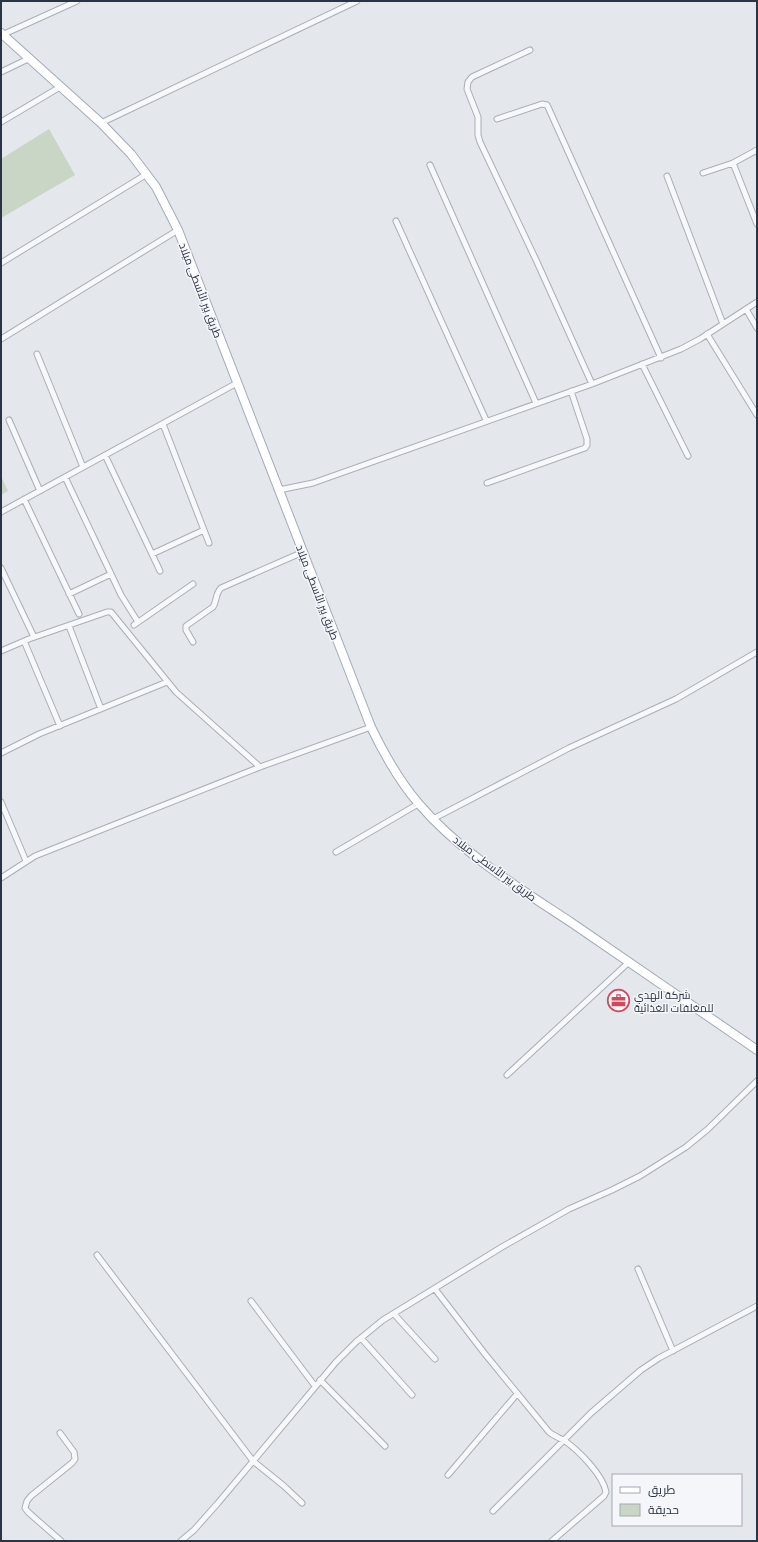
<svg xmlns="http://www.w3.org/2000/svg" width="758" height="1542" font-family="Commissioner,Cairo,sans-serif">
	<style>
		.green { fill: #c9d6c5 }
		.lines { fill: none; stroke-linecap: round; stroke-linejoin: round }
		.street-casing { stroke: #a9aeb7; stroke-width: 7 }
		.primary-casing { stroke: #a3abb8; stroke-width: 10 }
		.street { stroke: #f7f8fa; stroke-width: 5 }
		.primary { stroke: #fff; stroke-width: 8 }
		.labels { text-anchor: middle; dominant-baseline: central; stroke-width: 3; stroke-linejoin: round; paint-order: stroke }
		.street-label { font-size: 11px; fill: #2b3445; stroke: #f4f6f9 }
		.poi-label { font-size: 11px; fill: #2b3445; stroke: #f4f6f9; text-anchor: start }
	</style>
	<rect width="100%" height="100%" fill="#e4e7ec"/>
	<path class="green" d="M49 129 75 175 1 218V159Z
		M1 476 8 491 1 495Z"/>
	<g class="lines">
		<defs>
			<path id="street" d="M2 35 77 1
				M1 72 28 59
				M497 119 542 104 547 105 548 107 661 358
				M1 122 60 87
				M101 123 357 1
				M733 163 757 150
				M430 165 536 403
				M703 173 733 163 757 224
				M667 176 723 324
				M396 221 486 420
				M1 263 147 174
				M746 309 757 328
				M707 334 757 415
				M1 339 178 230
				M37 354 83 467
				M642 364 688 456
				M592 384 681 349 700 339 757 302
				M9 420 40 491
				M163 424 209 543
				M105 455 160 571
				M65 477 121 595 138 622
				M487 483 585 448 587 445V439L571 391
				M279 490 313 483 592 384 537 262 480 142 478 135V117L467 89 468 82 472 77 530 50
				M24 499 79 614
				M1 512 237 383
				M152 554 204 530
				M1 568 34 637
				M69 594 111 574
				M134 625 193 584
				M69 626 101 709
				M24 641 60 726
				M193 642 186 630V626L213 607C217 601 215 594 221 588L303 552
				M1 651 29 639 107 612H111L176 692 260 767
				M1 753 39 734 167 682
				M1 802 26 861
				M433 819 569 748 676 699 757 652
				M336 852 418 804
				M1 878 35 856 260 767 371 727
				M507 1075 629 962
				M97 1255 253 1461 284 1486 302 1503
				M638 1269 673 1351
				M435 1289 485 1354 549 1432C554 1436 560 1438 565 1441 579 1451 603 1475 606 1492L604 1496 552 1541
				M251 1301 315 1386
				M394 1314 435 1359
				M361 1338 412 1395
				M320 1380 385 1446
				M60 1433 74 1452 75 1459 72 1463 31 1496 27 1501 25 1508 28 1512 61 1541
				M448 1475 517 1394
				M493 1511 591 1413 641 1370 659 1358 757 1306
				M181 1541 194 1530 218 1503 336 1362 356 1342 383 1320 502 1247 569 1209 612 1190 640 1176 686 1147 708 1129 757 1081"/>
			<path id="primary" d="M1 33 101 123 131 154 156 187 178 230 371 727C384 754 399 781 419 804 460 852 519 888 572 923 634 965 695 1008 757 1050"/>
		</defs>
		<use href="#street" class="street-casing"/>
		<use href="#primary" class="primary-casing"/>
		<use href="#street" class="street"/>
		<use href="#primary" class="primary"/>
	</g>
	<defs>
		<symbol id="office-ring" viewBox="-11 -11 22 22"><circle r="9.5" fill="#f4f6f9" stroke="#d1495b" stroke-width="1.5"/><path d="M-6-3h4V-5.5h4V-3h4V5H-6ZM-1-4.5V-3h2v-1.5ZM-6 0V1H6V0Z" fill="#d1495b"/></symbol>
	</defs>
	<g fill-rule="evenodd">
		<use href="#office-ring" x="606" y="988" width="25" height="25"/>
	</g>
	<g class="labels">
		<g class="street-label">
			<text transform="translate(201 290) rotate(69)">طريق بير الأسطى ميلاد</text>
			<text transform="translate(318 592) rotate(69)">طريق بير الأسطى ميلاد</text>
			<text transform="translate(495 868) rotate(37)">طريق بير الأسطى ميلاد</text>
		</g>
		<g class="poi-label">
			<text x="634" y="994">شركة الهدي<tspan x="634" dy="13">للمغلفات الغذائية</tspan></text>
		</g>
	</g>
	<rect width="758" height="1542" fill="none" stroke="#2b3445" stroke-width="4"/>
	<rect x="612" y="1474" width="130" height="52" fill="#f4f6f9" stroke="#a4a8b1"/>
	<rect x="620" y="1487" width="20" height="6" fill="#ffffff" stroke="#a4a8b1"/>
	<text x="648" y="1494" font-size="12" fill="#2b3445">طريق</text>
	<rect x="620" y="1504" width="20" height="12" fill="#c9d6c5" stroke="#a4a8b1"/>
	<text x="648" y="1514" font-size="12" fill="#2b3445">حديقة</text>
</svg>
